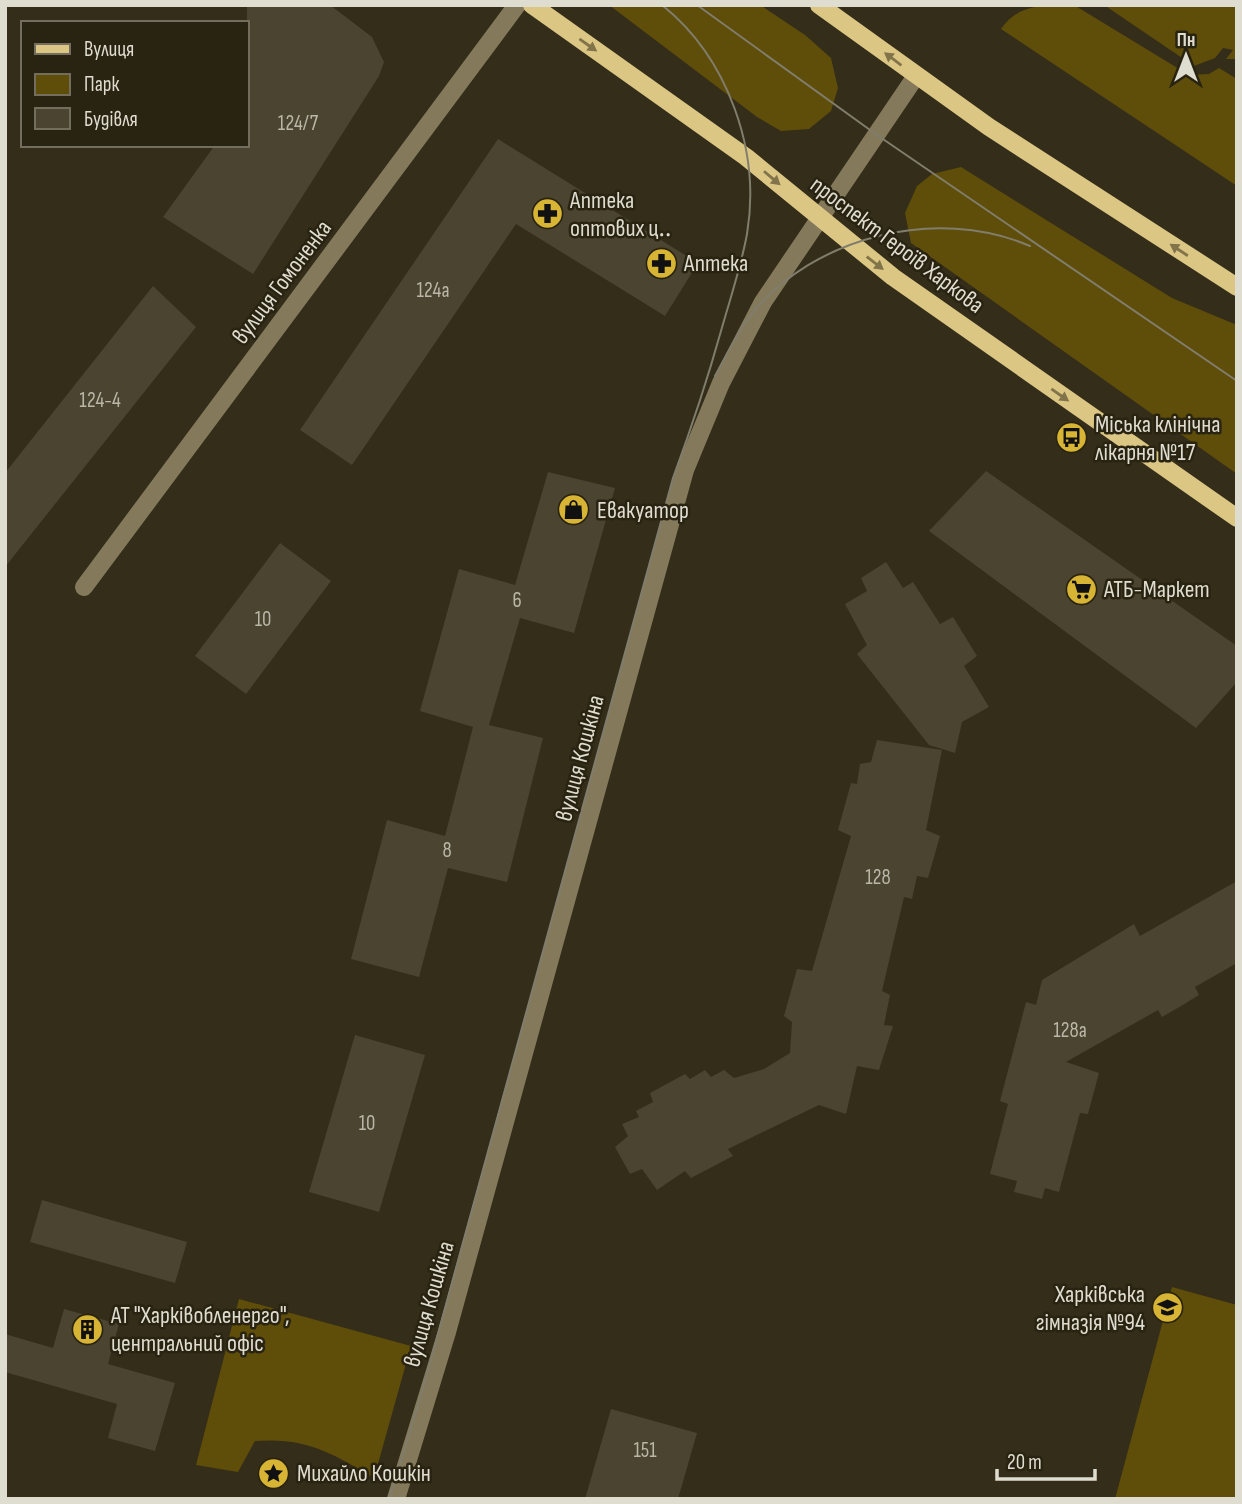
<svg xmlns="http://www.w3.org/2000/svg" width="1242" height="1504" font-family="'Sofia Sans Condensed',sans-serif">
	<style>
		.green { fill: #5f4d0a }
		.building { fill: #4a4430 }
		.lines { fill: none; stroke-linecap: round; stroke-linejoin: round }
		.minor { stroke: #847a5b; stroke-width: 18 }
		.major { stroke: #dbc684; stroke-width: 18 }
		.tram { stroke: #817d6d; stroke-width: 2 }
		.oneway { fill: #82744a }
		.labels { text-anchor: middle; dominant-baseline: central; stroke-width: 5; stroke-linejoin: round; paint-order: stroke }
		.number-label { font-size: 21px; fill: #bab6a8 }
		.poi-label { font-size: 24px; fill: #dfdcd0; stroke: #292311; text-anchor: start }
		.street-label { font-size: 24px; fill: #dfdcd0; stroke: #292311 }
	</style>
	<rect width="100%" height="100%" fill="#332d1a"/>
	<path class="green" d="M609 5H760L805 35 831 58 838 88 831 111 809 129 781 131 757 117Z
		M1074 5 1189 75 1209 74 1219 68 1237 79V186L1001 29C1018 3 1046 5 1074 5Z
		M1104 5H1237V59H1226L1233 50 1223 48 1215 58 1194 66Z
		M961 167 1172 298 1237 325V474L911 243 905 213 917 186 932 174Z
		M1172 1287 1237 1305V1499H1115Z
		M239 1299 411 1346 374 1478C332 1453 306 1437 255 1441L238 1472 196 1465Z"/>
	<path class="building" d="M247 5H330L372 37 384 62 379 76 253 274 163 217 215 145H247Z
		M498 139 698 263 665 316 516 224 352 465 300 430Z
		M153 286 196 327 5 567V473Z
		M986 471 1237 646V682L1196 728 929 531Z
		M548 472 615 488 574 633 520 618 489 725 543 738 507 882 448 868 419 977 351 959 387 820 445 836 473 727 420 711 459 569 515 585Z
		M280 543 331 581 246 694 195 656Z
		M886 562 903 588 913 582 940 624 953 617 977 656 964 666 989 707 962 722 955 753 929 745 857 654 867 645 845 604 867 591 861 578Z
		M877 740 942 750 926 830 940 836 928 878 917 876 912 899 904 897 882 991 890 995 884 1025 893 1026 879 1070 857 1066 846 1114 819 1105 728 1149 733 1156 691 1178 685 1171 657 1190 642 1169 630 1174 615 1147 628 1136 622 1124 639 1117 636 1111 653 1102 650 1093 685 1074 690 1079 705 1070 711 1077 724 1070 734 1078 764 1069 790 1053 792 1022 784 1016 797 969 812 971 851 836 838 830 851 783 857 784 860 764 871 762Z
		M1237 881V963L1195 987 1199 995 1181 1006 1162 1017 1158 1010 1066 1062 1099 1073 1088 1114 1080 1113 1059 1192 1045 1188 1042 1199 1014 1192 1017 1181 990 1174 1008 1104 1000 1101 1026 1002 1036 1005 1042 980 1134 924 1140 936Z
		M355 1035 425 1055 379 1212 309 1192Z
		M42 1200 187 1242 175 1283 30 1242Z
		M64 1309 119 1324 108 1364 175 1383 155 1451 108 1438 117 1404 5 1372V1334L53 1348Z
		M611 1409 697 1433 678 1499H585Z"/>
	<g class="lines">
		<path class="minor" d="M84 587 517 5
			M396 1499 447 1332 685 470 721 383 763 302 916 76"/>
		<path class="major" d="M532 5 746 157 893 277 1237 518
			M819 5 989 127 1237 287"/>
		<path class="tram" d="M697 5 877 135 1237 381
			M715 376C726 356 736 335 750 316 813 236 937 206 1030 246
			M389 1499 422 1392 673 478C691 429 707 381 721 331 730 299 741 267 747 234 761 151 728 58 662 5"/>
	</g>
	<defs><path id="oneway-solid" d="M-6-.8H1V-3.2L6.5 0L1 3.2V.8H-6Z" transform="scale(1.75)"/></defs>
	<g class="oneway">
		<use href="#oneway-solid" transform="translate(588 45) rotate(35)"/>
		<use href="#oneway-solid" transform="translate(893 59) rotate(-143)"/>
		<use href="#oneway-solid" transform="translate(772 178) rotate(40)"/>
		<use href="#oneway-solid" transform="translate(1179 250) rotate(-147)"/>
		<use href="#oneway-solid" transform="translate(875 263) rotate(38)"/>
		<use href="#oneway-solid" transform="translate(1060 395) rotate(35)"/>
	</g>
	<defs>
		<symbol id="pharmacy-disc" viewBox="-11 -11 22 22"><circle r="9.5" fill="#d7b434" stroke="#292311"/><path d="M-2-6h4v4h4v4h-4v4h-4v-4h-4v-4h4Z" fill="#111"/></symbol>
		<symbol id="bus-disc" viewBox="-11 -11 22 22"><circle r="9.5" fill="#d7b434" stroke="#292311"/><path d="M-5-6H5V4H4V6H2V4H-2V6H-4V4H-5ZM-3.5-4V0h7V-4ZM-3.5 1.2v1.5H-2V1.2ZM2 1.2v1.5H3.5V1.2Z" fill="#111"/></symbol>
		<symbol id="shop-disc" viewBox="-11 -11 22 22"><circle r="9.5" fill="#d7b434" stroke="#292311"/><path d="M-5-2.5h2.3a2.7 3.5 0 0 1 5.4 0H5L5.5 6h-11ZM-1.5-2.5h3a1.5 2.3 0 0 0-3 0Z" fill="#111"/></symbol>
		<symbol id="supermarket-disc" viewBox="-11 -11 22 22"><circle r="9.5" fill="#d7b434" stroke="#292311"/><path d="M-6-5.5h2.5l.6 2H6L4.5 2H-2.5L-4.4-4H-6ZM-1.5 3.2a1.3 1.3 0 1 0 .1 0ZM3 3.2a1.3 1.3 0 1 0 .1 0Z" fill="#111"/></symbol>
		<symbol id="school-disc" viewBox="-11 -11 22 22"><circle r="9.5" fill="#d7b434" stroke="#292311"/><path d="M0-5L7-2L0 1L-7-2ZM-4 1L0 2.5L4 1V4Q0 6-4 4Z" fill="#111"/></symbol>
		<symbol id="building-disc" viewBox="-11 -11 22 22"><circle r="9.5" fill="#d7b434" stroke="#292311"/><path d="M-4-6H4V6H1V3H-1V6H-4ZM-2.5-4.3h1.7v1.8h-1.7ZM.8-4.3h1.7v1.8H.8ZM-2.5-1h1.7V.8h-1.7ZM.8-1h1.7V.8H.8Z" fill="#111"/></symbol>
		<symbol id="sight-disc" viewBox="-11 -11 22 22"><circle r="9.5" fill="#d7b434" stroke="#292311"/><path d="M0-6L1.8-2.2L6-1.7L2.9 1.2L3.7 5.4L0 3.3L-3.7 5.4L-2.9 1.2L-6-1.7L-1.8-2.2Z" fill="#111"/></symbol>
	</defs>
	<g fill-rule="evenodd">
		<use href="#pharmacy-disc" x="530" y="196" width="35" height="35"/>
		<use href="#pharmacy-disc" x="644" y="246" width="35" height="35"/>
		<use href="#bus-disc" x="1054" y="420" width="35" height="35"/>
		<use href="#shop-disc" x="556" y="492" width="35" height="35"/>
		<use href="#supermarket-disc" x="1064" y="572" width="35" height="35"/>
		<use href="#school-disc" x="1150" y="1290" width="35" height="35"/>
		<use href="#building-disc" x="70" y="1312" width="35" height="35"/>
		<use href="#sight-disc" x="256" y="1456" width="35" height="35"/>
	</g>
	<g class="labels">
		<g class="number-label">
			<text x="298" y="123">124/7</text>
			<text x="433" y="290">124а</text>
			<text x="100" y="400">124-4</text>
			<text x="517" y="600">6</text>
			<text x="263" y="619">10</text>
			<text x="447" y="850">8</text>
			<text x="878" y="877">128</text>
			<text x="1070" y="1030">128а</text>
			<text x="367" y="1123">10</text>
			<text x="645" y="1450">151</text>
		</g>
		<g class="poi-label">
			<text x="570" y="200">Аптека<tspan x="570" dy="28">оптових ц‥</tspan></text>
			<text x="684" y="263">Аптека</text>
			<text x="1095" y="424">Міська клінічна<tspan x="1095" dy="28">лікарня №17</tspan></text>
			<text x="597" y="510">Евакуатор</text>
			<text x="1104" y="589">АТБ-Маркет</text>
			<text x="1145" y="1294" text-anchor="end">Харківська<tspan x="1145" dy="28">гімназія №94</tspan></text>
			<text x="111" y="1315">АТ "Харківобленерго",<tspan x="111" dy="28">центральний офіс</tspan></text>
			<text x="297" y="1473">Михайло Кошкін</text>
		</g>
		<g class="street-label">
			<text transform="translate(897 245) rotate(37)">проспект Героїв Харкова</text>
			<text transform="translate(282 282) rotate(-53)">вулиця Гомоненка</text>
			<text transform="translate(580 758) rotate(-75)">вулиця Кошкіна</text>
			<text transform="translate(429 1304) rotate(-74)">вулиця Кошкіна</text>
		</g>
	</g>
	<rect width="1242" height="1504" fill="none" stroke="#dfdcd0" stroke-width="14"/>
	<rect x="21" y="21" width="228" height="126" fill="#292311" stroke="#726d5d" stroke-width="2"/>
	<rect x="35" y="44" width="35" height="10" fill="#dbc684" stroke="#726d5d" stroke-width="2"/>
	<text x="84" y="56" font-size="21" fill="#dfdcd0">Вулиця</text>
	<rect x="35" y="74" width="35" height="21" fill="#5f4d0a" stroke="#726d5d" stroke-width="2"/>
	<text x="84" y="91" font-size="21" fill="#dfdcd0">Парк</text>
	<rect x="35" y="108" width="35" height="21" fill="#4a4430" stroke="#726d5d" stroke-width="2"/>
	<text x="84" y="126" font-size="21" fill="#dfdcd0">Будівля</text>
	<g transform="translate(1186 56)" stroke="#292311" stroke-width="5" paint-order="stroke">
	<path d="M0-5L12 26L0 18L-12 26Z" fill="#dfdcd0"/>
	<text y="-10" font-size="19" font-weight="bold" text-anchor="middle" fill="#dfdcd0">Пн</text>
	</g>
	<path d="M997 1469v10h98v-10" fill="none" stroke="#dfdcd0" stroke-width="3.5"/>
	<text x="1007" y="1469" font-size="21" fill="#dfdcd0" stroke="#292311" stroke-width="5" paint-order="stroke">20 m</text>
</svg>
